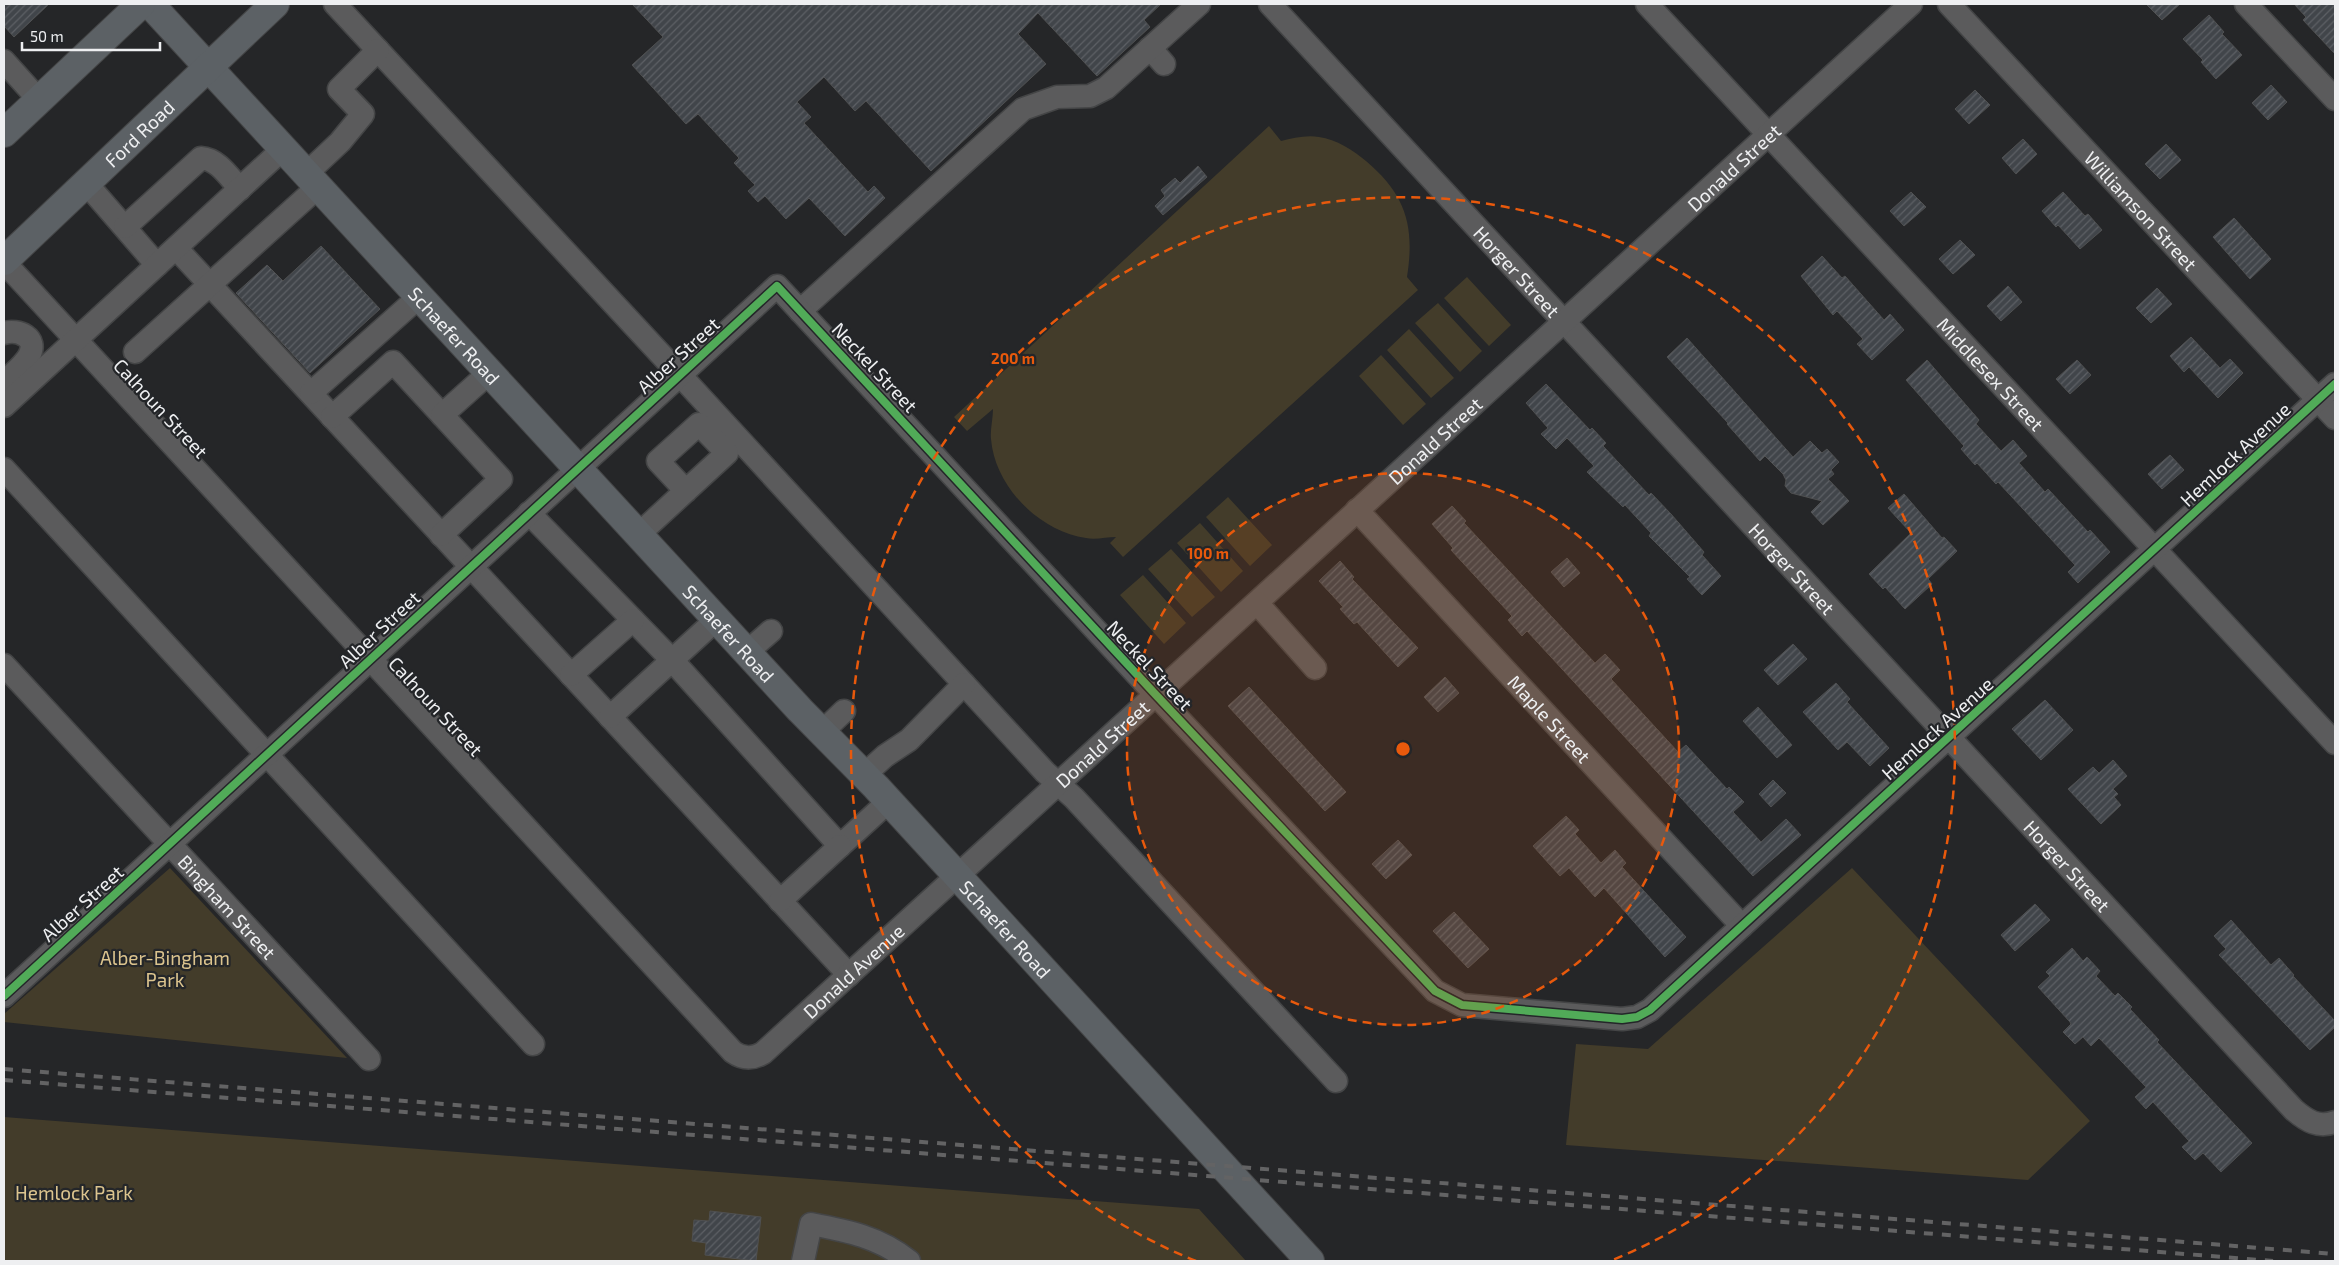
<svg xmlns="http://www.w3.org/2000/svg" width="2339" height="1265" font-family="'Exo 2',sans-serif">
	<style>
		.green { fill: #433c2a }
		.building { fill: url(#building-hatch); stroke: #4f5051 }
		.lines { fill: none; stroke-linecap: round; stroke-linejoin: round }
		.minor-casing { stroke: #444546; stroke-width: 25 }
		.major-casing { stroke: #444546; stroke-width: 30 }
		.minor { stroke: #5b5b5c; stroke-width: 22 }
		.major { stroke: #5c6165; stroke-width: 28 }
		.rail { stroke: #636364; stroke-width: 4; stroke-dasharray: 9 9; stroke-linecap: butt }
		.cycleway-casing { stroke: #242629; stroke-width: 11 }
		.cycleway { stroke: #51ab58; stroke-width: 8 }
		.ring { fill: none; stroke: #e8590c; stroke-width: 2.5; stroke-dasharray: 9 6 }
		.labels { text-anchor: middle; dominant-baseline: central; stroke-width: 4.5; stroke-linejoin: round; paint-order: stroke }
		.street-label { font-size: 19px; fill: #eeeff1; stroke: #242629 }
		.park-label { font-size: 19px; fill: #dcc48e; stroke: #242629 }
		.centre { fill: #e8590c; stroke: #242629; stroke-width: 2.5 }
		.ring-label { font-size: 15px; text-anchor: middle; font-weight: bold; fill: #e8590c; stroke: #242629; stroke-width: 4.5; stroke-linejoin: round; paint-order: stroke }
	</style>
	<defs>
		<pattern id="building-hatch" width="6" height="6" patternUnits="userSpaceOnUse" patternTransform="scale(1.25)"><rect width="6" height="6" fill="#41454a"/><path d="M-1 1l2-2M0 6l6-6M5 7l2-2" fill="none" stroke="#5d6065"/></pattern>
	</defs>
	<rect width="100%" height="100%" fill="#252628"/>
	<path class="green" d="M1269 126 1281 141C1293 138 1306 135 1319 137 1336 139 1354 151 1366 161 1406 195 1415 226 1407 277L1418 290 1123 557 1110 543 1116 537C1107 537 1095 540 1086 538 1039 531 995 487 991 439 990 430 993 419 993 409L967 431 954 417Z
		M1467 277 1511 325 1489 346 1444 298Z
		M1438 303 1482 351 1460 372 1415 323Z
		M1409 329 1454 378 1431 398 1387 350Z
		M1381 355 1426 404 1403 425 1359 376Z
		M1228 497 1272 545 1250 566 1206 517Z
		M1200 523 1243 571 1221 592 1177 543Z
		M1171 549 1215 597 1192 617 1148 569Z
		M1143 575 1186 623 1164 644 1120 595Z
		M170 868 347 1058 4 1022V1014Z
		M1852 868 2090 1121 2028 1180 1566 1145 1576 1044 1648 1049Z
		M4 1117 1199 1209 1246 1261H4Z"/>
	<path class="building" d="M4 4H49L14 37 4 26Z
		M632 4H1161L1144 20 1150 27 1097 76 1038 13 1018 34 1046 64 931 171 866 101 855 111 824 77 797 102 811 117 804 123 868 192 874 186 885 198 845 236 809 198 786 219 765 196 758 202 748 191 755 185 734 163 739 158 698 114 686 124 632 65 663 37Z
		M2146 4H2180L2162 20Z
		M2294 4H2335V54L2303 20 2306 17Z
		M2209 15 2224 32 2222 34 2242 55 2216 79 2201 62 2203 60 2183 39Z
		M2271 85 2287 102 2268 120 2252 103Z
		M1975 90 1990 105 1969 124 1955 109Z
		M2023 139 2037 154 2016 174 2002 158Z
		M2166 144 2181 160 2160 179 2145 164Z
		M1198 166 1207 177 1163 215 1155 206 1165 196 1161 190 1175 178 1180 183Z
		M1911 192 1926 207 1904 226 1890 211Z
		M2063 192 2085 216 2088 214 2102 230 2080 249 2058 225 2056 227 2042 211Z
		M2234 218 2271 259 2250 279 2213 237Z
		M1960 240 1975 255 1953 274 1939 259Z
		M321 246 380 309 310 373 236 293 267 265 283 281Z
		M1822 256 1842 278 1845 276 1884 320 1890 314 1904 330 1872 360 1857 344 1863 339 1837 311 1833 315 1801 276Z
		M2008 286 2022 302 2001 321 1987 306Z
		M2157 288 2172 304 2151 323 2136 308Z
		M2191 337 2220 368 2230 359 2243 373 2218 398 2189 367 2184 372 2170 356Z
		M1687 338 1793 457 1810 441 1822 453 1827 449 1839 462 1831 470 1834 474 1828 479 1849 501 1823 525 1811 512 1822 501 1791 493 1785 486 1786 480 1783 474 1765 456 1760 461 1727 424 1728 423 1667 357Z
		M1927 360 1979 420 1976 424 2001 451 2013 440 2027 456 2019 463 2045 492 2048 489 2088 532 2090 530 2110 552 2078 583 2068 572 2075 565 1998 482 1996 484 1977 463 1975 465 1961 449 1964 446 1906 380Z
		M2077 360 2091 375 2070 394 2056 379Z
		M1546 384 1590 430 1592 428 1606 443 1603 446 1649 495 1651 493 1671 514 1704 552 1702 555 1721 576 1702 595 1687 579 1690 577 1649 536 1651 533 1625 505 1623 507 1587 472 1594 466 1567 438 1556 449 1541 434 1548 428 1526 403Z
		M2170 455 2184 470 2162 489 2148 474Z
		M1904 494 1942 538 1944 537 1957 551 1928 579 1932 584 1905 609 1885 587 1883 589 1869 574 1911 533 1888 508Z
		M1452 506 1466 521 1464 523 1595 663 1605 654 1620 670 1611 679 1678 752 1686 745 1727 789 1729 787 1744 802 1733 812 1761 842 1786 819 1801 835 1753 876 1527 631 1522 636 1508 620 1512 616 1451 550 1453 548 1432 524Z
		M1567 558 1580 573 1564 587 1551 572Z
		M1340 561 1354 577 1352 579 1418 648 1398 667 1357 622 1354 624 1340 609 1343 607 1319 581Z
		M1793 644 1807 659 1778 685 1764 670Z
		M1445 677 1459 693 1438 712 1424 697Z
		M1836 683 1850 699 1847 702 1889 748 1870 766 1847 742 1838 750 1803 712Z
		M1249 687 1346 792 1325 811 1228 706Z
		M2045 700 2073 730 2041 760 2012 729Z
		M1758 707 1792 745 1777 758 1743 721Z
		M2113 760 2127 776 2113 789 2118 794 2114 797 2121 805 2101 824 2068 789 2093 767 2099 773Z
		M1773 780 1786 793 1771 807 1759 794Z
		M1566 816 1579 830 1575 834 1601 863 1615 850 1626 863 1622 867 1686 937 1665 957 1604 888 1595 897 1569 868 1560 876 1533 846Z
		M1398 840 1412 855 1386 879 1372 864Z
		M2035 904 2050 920 2015 951 2001 935Z
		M1454 912 1489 949 1468 968 1433 931Z
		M2231 920 2271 965 2279 958 2294 975 2293 976 2335 1021V1027L2310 1050 2219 955 2226 949 2214 936Z
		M2072 948 2083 961 2087 957 2100 971 2096 976 2115 996 2118 993 2132 1007 2130 1009 2159 1040 2157 1042 2252 1143 2221 1172 2203 1153 2195 1160 2182 1147 2189 1141 2153 1102 2146 1109 2135 1097 2146 1087 2099 1038 2091 1046 2083 1037 2075 1044 2063 1032 2071 1024 2070 1022 2038 987 2050 976 2046 972Z
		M710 1211 761 1217 756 1261 705 1255 706 1243 692 1241 694 1220 709 1221Z"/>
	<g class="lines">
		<defs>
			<g id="minor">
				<path d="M335 4 680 375 1045 772 1074 798 1336 1081"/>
				<path id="s1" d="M1270 4 2294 1110C2307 1121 2318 1128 2335 1122"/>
				<path id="s2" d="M1647 4 2335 743"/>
				<path id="s3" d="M1949 4 2335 418"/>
				<path d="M2246 4 2335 99"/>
				<path d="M1150 48 1164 64"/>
				<path d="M4 61 39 100"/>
				<path d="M307 173 340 142 363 114 339 89 378 50"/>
				<path d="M86 183 157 265"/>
				<path d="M125 227 201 158C218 159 229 177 240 189"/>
				<path d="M176 248 849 975"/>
				<path id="s4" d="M4 262 733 1052C743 1059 753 1059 763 1053 1145 703 1530 355 1911 4"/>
				<path d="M800 311 1023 109 1057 97 1090 96 1106 88 1199 4"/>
				<path d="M4 333C18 329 39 337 29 356 24 365 12 374 4 383"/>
				<path d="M135 352 319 186"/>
				<path d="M311 393 420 296"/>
				<path d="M4 406 284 148"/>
				<path d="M332 417 393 362 442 415"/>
				<path d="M4 469 533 1044"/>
				<path id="s5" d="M1357 510 1742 926"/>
				<path d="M529 513 671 659 840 846 889 801"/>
				<path d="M639 534 727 453 699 424 658 461 686 491"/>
				<path d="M441 535 501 479 442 415 490 372"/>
				<path d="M1257 603 1315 668"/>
				<path d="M747 652 771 631"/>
				<path id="s6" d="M4 665 369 1059"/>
				<path d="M571 675 633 620"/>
				<path d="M610 717 717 619"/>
				<path d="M822 732 844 711"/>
				<path d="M864 775 885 756 909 740 964 684"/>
				<path d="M780 901 840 846"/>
				<path d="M4 996 777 286 1156 695 1435 991 1462 1005 1622 1019 1637 1017 1650 1010 2335 384"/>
				<path d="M803 1261 811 1224C848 1231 879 1237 909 1261"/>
			</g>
			<g id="major">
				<path id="s7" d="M150 4 800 710 876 787 1310 1261"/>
				<path d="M4 133 141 4"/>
				<path id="s8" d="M4 261 275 4"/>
			</g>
		</defs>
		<use href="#minor" class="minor-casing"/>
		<use href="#major" class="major-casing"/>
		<use href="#minor" class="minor"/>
		<use href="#major" class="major"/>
		<path class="rail" d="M4 1069C781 1131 1558 1192 2335 1254
			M4 1080 2273 1261"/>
		<defs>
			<path id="cycleway" d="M4 996 777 286 1156 695 1435 991 1462 1005 1622 1019 1637 1017 1650 1010 2335 384"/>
		</defs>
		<use href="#cycleway" class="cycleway-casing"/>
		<use href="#cycleway" class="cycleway"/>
	</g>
	<circle cx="1403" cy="749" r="276" fill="#e8590c" fill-opacity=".12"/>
	<g class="ring">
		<circle cx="1403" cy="749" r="276"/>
		<path d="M1196 1261A552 552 0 1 1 1610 1261"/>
	</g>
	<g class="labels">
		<g class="street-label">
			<text stroke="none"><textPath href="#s8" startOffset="186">Ford Road</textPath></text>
			<text stroke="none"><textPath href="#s4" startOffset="2421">Donald Street</textPath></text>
			<text stroke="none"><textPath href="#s3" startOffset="282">Williamson Street</textPath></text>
			<text stroke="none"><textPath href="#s1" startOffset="364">Horger Street</textPath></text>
			<text stroke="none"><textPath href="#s7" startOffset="450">Schaefer Road</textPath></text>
			<text transform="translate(678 355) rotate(-42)">Alber Street</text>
			<text transform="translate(875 367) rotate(47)">Neckel Street</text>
			<text stroke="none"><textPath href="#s2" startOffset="505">Middlesex Street</textPath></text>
			<text transform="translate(161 408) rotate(47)">Calhoun Street</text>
			<text stroke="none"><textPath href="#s4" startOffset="2016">Donald Street</textPath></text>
			<text transform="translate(2235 454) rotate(-43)">Hemlock Avenue</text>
			<text stroke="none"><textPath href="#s1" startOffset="769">Horger Street</textPath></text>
			<text transform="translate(379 629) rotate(-43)">Alber Street</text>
			<text stroke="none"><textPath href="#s7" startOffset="855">Schaefer Road</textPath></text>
			<text transform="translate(1150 665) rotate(47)">Neckel Street</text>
			<text transform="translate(436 706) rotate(47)">Calhoun Street</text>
			<text stroke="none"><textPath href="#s5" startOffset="284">Maple Street</textPath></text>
			<text transform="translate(1937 728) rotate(-42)">Hemlock Avenue</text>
			<text stroke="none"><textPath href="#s4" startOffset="1566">Donald Street</textPath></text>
			<text stroke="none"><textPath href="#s1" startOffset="1174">Horger Street</textPath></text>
			<text transform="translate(82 903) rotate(-42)">Alber Street</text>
			<text stroke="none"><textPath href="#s6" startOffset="329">Bingham Street</textPath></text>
			<text stroke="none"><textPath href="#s7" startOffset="1260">Schaefer Road</textPath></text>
			<text stroke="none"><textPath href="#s4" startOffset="1229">Donald Avenue</textPath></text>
		</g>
		<g class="park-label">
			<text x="165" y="957">Alber-Bingham<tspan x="165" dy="22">Park</tspan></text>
			<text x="74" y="1192">Hemlock Park</text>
		</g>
	</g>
	<circle cx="1403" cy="749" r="8" class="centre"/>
	<g class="ring-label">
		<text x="1013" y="364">200 m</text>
		<text x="1208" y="559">100 m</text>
	</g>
	<rect width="2339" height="1265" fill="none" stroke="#eeeff1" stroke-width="10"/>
	<path d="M22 42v8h138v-8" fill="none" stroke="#eeeff1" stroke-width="2.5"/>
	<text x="30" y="42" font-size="15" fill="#eeeff1" stroke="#242629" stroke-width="4" paint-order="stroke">50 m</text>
</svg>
